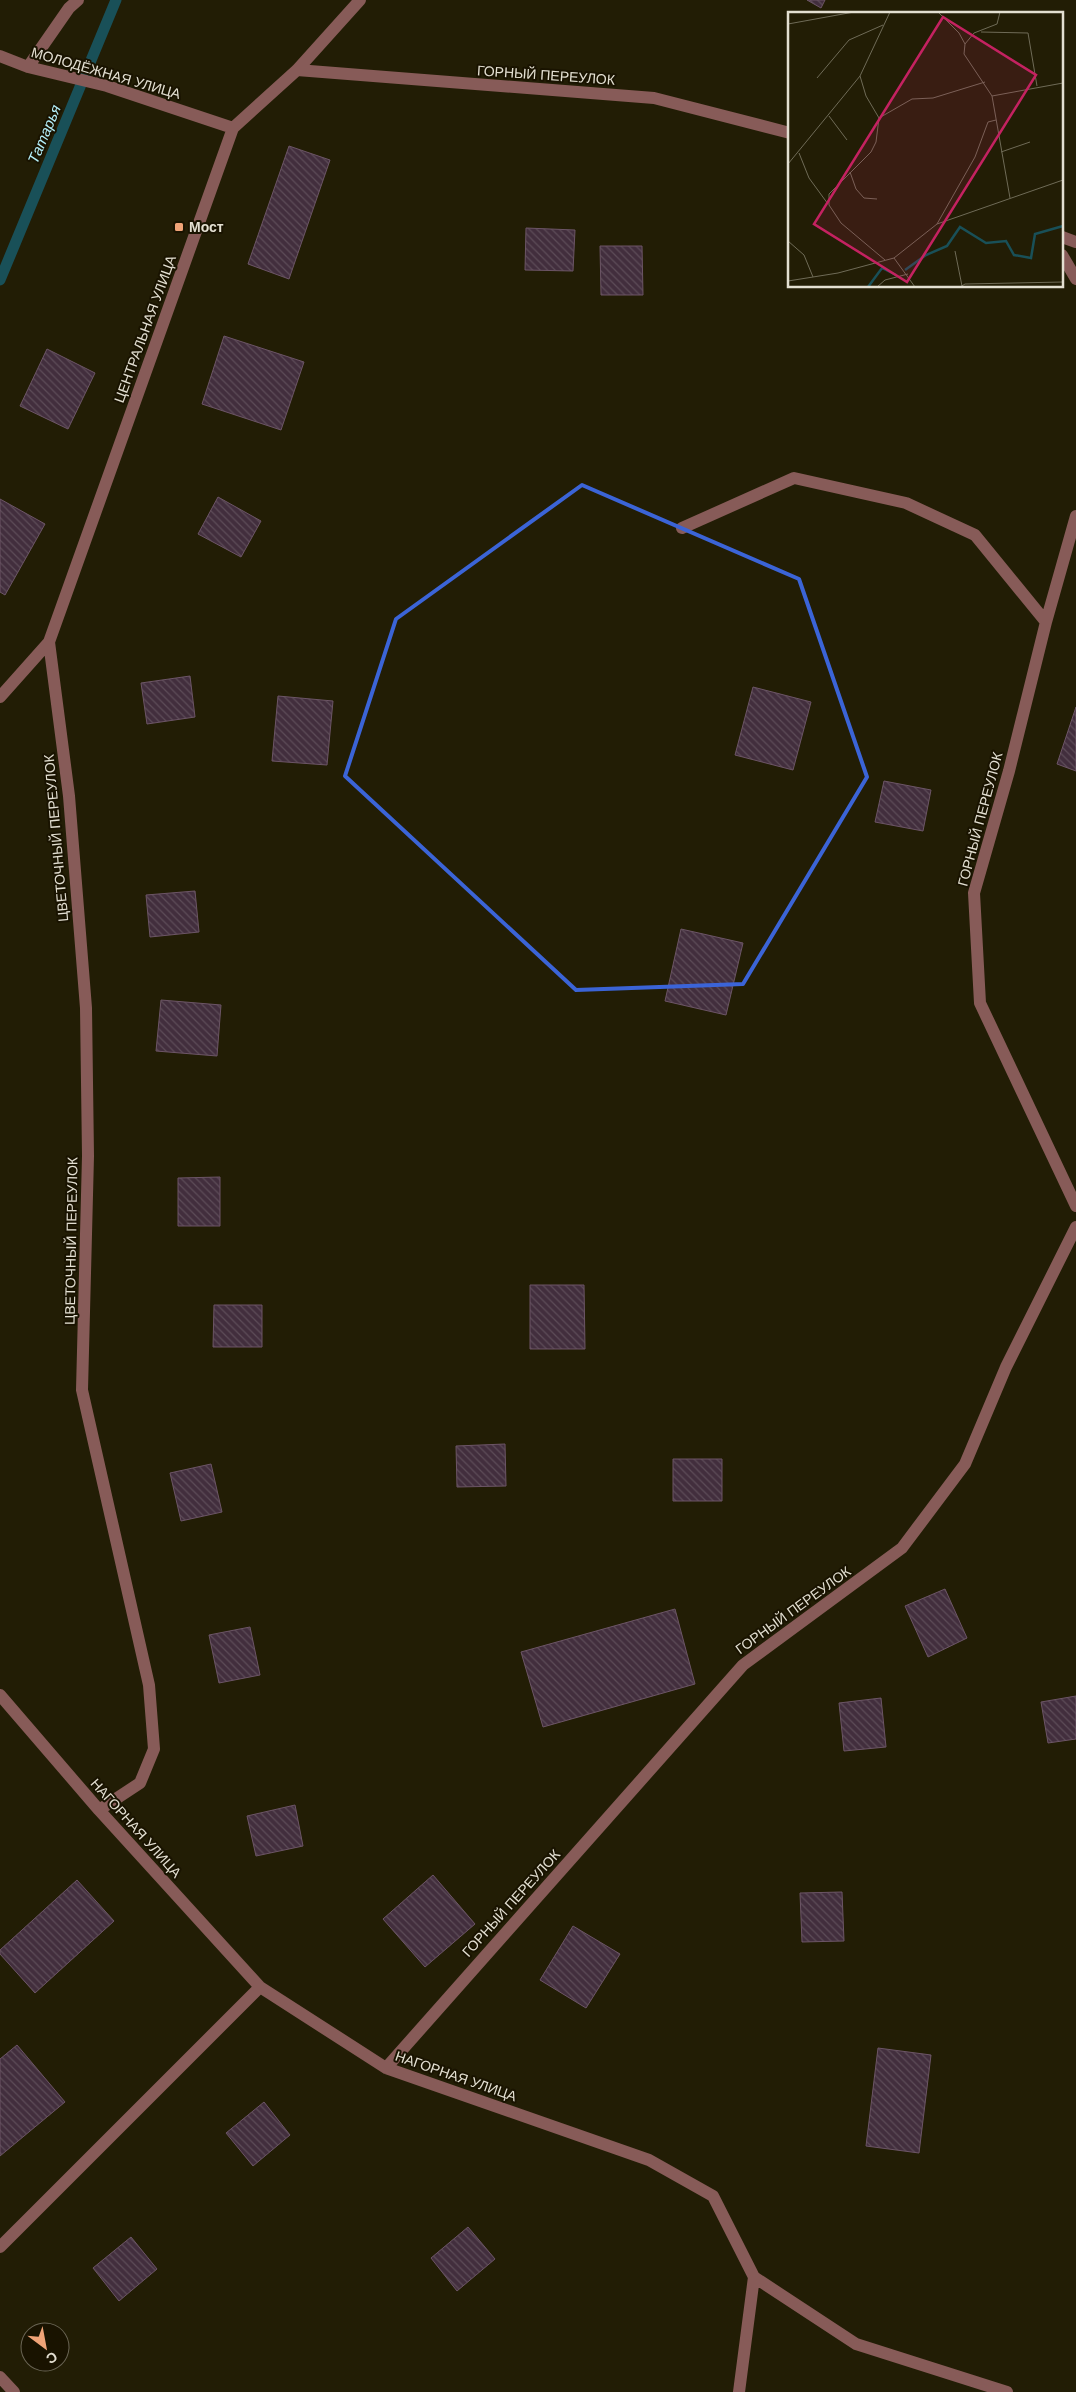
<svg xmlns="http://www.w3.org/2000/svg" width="1076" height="2392" font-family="Arial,sans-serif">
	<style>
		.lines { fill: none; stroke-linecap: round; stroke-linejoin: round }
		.stream { stroke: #195058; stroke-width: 11 }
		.building { fill: url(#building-back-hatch); stroke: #6c5566 }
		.minor { stroke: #875b58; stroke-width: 12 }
		.marked { fill: none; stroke: #3b64d7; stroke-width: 4; stroke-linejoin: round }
		.poi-dot { fill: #efa377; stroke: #191300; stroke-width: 2 }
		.labels { text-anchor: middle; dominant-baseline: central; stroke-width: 4; stroke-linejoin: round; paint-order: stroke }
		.street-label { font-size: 14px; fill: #e3dfd1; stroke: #191300 }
		.poi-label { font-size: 14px; font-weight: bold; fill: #e3dfd1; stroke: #191300; text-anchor: start }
		.water-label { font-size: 15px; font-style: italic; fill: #b4eff9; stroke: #191300 }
		.inset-river { fill: none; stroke: #195058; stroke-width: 2.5 }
		.inset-road { fill: none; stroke: #6f6b57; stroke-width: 1 }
		.view { fill: #c42261; fill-opacity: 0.15; stroke: #c42261; stroke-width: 2.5 }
		.inset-edge { fill: none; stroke: #e3dfd1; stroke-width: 2.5 }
	</style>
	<defs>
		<pattern id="building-back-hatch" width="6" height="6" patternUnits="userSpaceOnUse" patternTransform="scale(1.25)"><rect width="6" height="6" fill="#422e3d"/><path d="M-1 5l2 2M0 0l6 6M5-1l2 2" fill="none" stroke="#5d4c58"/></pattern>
	</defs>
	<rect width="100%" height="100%" fill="#221d05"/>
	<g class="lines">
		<path class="stream" d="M0 280 116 0"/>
	</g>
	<path class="building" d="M807 0H825L821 8Z
		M289 146 330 160 289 279 248 264Z
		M526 228 575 230 573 271 525 270Z
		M600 246H642L643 295H601Z
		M224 336 304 362 281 430 202 404Z
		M47 349 95 373 68 429 20 406Z
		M218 497 261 521 241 557 198 534Z
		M0 499 45 524 5 595 0 592Z
		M190 676 195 717 147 724 141 683Z
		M753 687 811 702 793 770 735 755Z
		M278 696 333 701 327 765 272 761Z
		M1076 707V771L1057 764Z
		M884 781 931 790 923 831 875 822Z
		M195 891 199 932 150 937 146 895Z
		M681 929 743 943 726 1015 665 1001Z
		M161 1000 221 1005 217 1056 156 1051Z
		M220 1177V1226H178V1178Z
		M530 1285H584L585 1349H530Z
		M214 1305H262V1347H213Z
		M505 1444 506 1486 457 1487 456 1446Z
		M673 1459H722V1501H673Z
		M211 1464 222 1512 181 1521 170 1473Z
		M945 1589 967 1638 928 1657 905 1606Z
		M675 1609 695 1684 543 1727 521 1652Z
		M250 1627 260 1675 219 1683 209 1635Z
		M1076 1696V1739L1048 1743 1041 1702Z
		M881 1698 886 1747 844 1751 839 1703Z
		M295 1805 303 1846 256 1856 247 1816Z
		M433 1875 475 1924 425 1967 383 1919Z
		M77 1880 114 1921 35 1993 0 1954V1950Z
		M842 1892 844 1941 802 1942 800 1893Z
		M573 1926 620 1954 586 2008 540 1980Z
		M17 2045 65 2102 0 2156V2059Z
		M878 2048 931 2055 919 2153 866 2146Z
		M264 2102 290 2135 253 2166 226 2133Z
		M468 2227 495 2259 457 2291 431 2258Z
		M131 2237 157 2269 119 2301 93 2268Z"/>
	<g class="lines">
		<path class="minor" d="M0 56 28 67 107 86 233 128
			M28 67 69 8 78 0
			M297 70 654 98 790 133
			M1062 237 1076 242
			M1062 255 1076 279
			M1076 516 1046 622 1009 771 974 893 980 1003 1076 1206
			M682 528 794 478 906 503 975 535 1046 622
			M49 642 69 796 86 1008 88 1156 82 1390 149 1685 154 1749 140 1783 99 1810
			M0 697 49 642 233 128 297 70 360 0
			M0 1695 99 1810 260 1987 386 2068 649 2160 713 2196 754 2277 739 2392
			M386 2068 743 1665 902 1548 965 1464 1006 1367 1076 1227
			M0 2247 260 1987
			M754 2277 856 2344 1007 2392
			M0 2377 14 2392"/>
	</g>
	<path class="marked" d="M582 485 799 579 867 777 743 984 576 990 345 776 396 619Z"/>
	<rect class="poi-dot" x="174" y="222" width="10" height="10" rx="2.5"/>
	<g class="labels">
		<g class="street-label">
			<text transform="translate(106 73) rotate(16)">МОЛОДЁЖНАЯ УЛИЦА</text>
			<text transform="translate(546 75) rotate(4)">ГОРНЫЙ ПЕРЕУЛОК</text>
			<text transform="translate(145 329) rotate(-70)">ЦЕНТРАЛЬНАЯ УЛИЦА</text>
			<text transform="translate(980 819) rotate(-75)">ГОРНЫЙ ПЕРЕУЛОК</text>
			<text transform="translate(56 838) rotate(-95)">ЦВЕТОЧНЫЙ ПЕРЕУЛОК</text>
			<text transform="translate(71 1241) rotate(-89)">ЦВЕТОЧНЫЙ ПЕРЕУЛОК</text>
			<text transform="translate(793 1610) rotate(-36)">ГОРНЫЙ ПЕРЕУЛОК</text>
			<text transform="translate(136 1828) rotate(48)">НАГОРНАЯ УЛИЦА</text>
			<text transform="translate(511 1903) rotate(-48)">ГОРНЫЙ ПЕРЕУЛОК</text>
			<text transform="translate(456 2076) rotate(19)">НАГОРНАЯ УЛИЦА</text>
		</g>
		<g class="poi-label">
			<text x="189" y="227">Мост</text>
		</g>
		<g class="water-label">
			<text transform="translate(44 134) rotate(-67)">Татарья</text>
		</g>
	</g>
	<g transform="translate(788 12)">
		<rect width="275" height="275" fill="#221d05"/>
		<path class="inset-river" d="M117 258 138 243 159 234 172 215 198 231 218 229 226 243 243 246 247 222 275 214M80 275 94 256 108 263"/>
		<path class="inset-road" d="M150 0 171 21 177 32M212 0 209 12 186 21 177 32 176 42 204 84 222 186M0 12 66 0M193 20 240 21 249 74M72 64 78 84 91 106M29 66 61 28 95 13M204 84 275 71M41 104 59 128M213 140 242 130M11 141 21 166 40 192M0 152 72 64 102 0M62 160 68 177 76 186 89 187M149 212 187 145 200 110 208 108M0 229 16 243 25 265M167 239 174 274M106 246 127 275M97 248 53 211 41 193V182L83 140 88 130 91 106 124 87 145 86 197 70M0 269 50 261 106 246 149 212 275 168M89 275 97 268 120 262M172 275 177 272 275 270"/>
		<path class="view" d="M155 5 248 63 119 270 26 212Z"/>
		<rect width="275" height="275" class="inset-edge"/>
	</g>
	<g transform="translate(45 2347) rotate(148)"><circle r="24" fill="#191300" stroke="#6a6554"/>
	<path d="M0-4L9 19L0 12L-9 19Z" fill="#efa377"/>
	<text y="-8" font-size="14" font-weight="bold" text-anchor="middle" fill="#e3dfd1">С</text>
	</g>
</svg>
